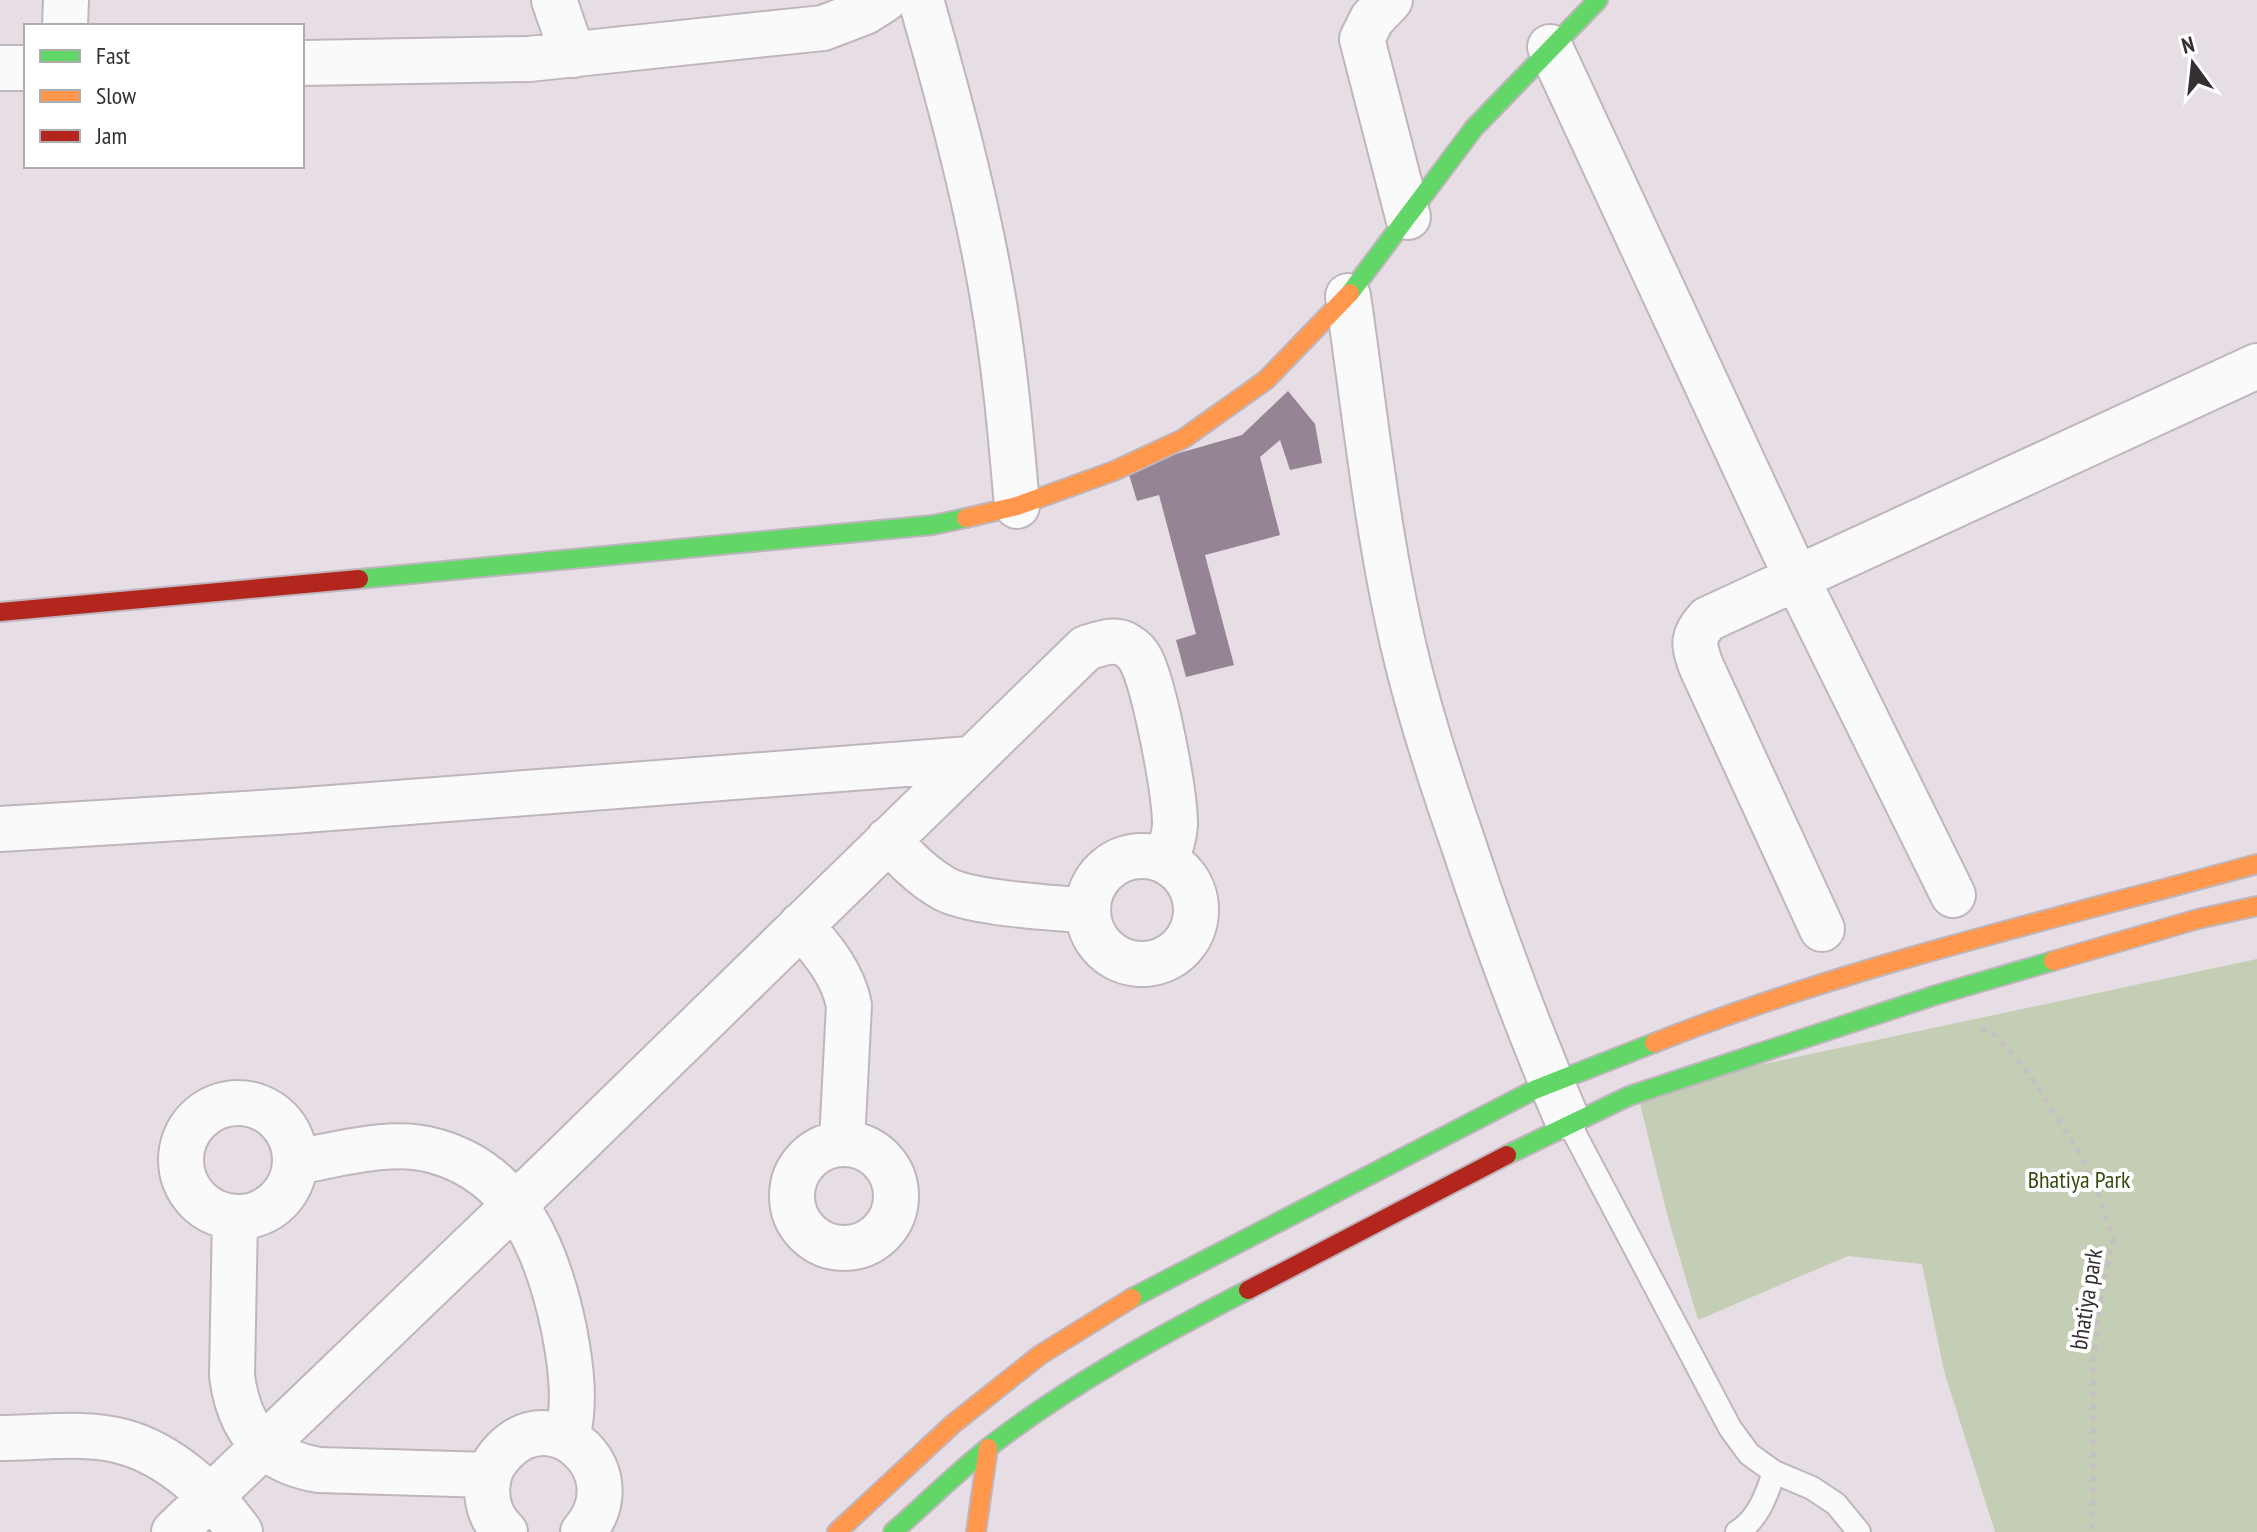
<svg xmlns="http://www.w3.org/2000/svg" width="2257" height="1532" font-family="'PT Sans Narrow',sans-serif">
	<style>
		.green { fill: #c4ceb5 }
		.building { fill: #958493 }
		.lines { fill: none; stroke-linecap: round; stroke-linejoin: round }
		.lane-casing { stroke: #beb6bc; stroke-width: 26 }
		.street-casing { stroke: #beb6bc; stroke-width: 48 }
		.fast-casing { stroke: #beb6bc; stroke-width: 22 }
		.slow-casing { stroke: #beb6bc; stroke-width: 22 }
		.jam-casing { stroke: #beb6bc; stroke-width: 22 }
		.path { stroke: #c4c0c4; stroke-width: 5; stroke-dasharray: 6 6; stroke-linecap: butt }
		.lane { stroke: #fbfafb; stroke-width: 22 }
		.street { stroke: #fbfafb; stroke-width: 44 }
		.fast { stroke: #63d668; stroke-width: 18 }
		.slow { stroke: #ff974d; stroke-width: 18 }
		.jam { stroke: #b3261e; stroke-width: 18 }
		.labels { text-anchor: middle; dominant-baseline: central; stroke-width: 8; stroke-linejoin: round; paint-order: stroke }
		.park-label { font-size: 24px; fill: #324b0f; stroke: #fff }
		.street-label { font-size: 24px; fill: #352f34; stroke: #fff }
	</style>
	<rect width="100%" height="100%" fill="#e7dde5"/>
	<path class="green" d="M2257 959V1532H1995L1944 1371 1922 1264 1848 1256 1698 1320 1667 1214 1637 1091Z"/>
	<path class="building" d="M1288 391 1315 424 1322 463 1290 470 1280 440 1260 457 1280 535 1205 555 1234 665 1186 677 1176 640 1196 634 1159 495 1137 501 1127 468 1242 435Z"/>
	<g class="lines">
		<defs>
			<path id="lane" d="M1570 1125 1730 1428 1749 1454 1774 1472 1812 1488 1836 1504 1859 1532
				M1737 1532C1758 1520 1767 1494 1774 1472"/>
			<path id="street" d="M554 0 573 55
				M921 0C949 99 976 197 993 298 1005 367 1011 436 1017 506
				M1390 0 1372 19 1362 39 1408 217
				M65 26 66 0
				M1550 47 1797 579 1953 895
				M302 63 529 59 823 28 865 12 884 0
				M0 68H26
				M1348 296C1365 413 1377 533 1404 648 1419 713 1440 777 1462 840 1493 934 1527 1026 1566 1117
				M0 829 292 811 970 759
				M888 840C906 859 923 877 945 889 974 904 1052 907 1088 911
				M1088 910a54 54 0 1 1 108 0a54 54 0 1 1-108 0Z
				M801 925C822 950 842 972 849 1005L842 1142
				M1822 929 1701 666C1693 644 1692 636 1708 619L2257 366
				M181 1160a57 57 0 1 1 114 0a57 57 0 1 1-114 0Z
				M792 1196a52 52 0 1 1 104 0a52 52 0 1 1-104 0Z
				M295 1162C338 1155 391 1138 435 1151 518 1174 548 1252 564 1329 571 1365 576 1403 567 1438
				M235 1217 232 1376C239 1430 265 1461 319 1470L489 1475
				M0 1438C37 1438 89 1431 124 1442 169 1454 214 1495 240 1532
				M174 1532 555 1166 1086 648C1100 644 1115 637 1128 646 1133 649 1138 654 1141 660 1155 688 1175 792 1175 825 1174 838 1171 848 1165 861
				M505 1532C491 1519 485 1501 488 1482 489 1469 496 1459 505 1450 556 1399 634 1474 583 1532"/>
			<path id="fast" d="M1350 293 1474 128 1598 0
				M359 579 933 525 966 518
				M1507 1155 1629 1096 1936 995 2053 961
				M1132 1298 1534 1090 1654 1043
				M893 1532C925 1504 955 1474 989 1447 1069 1385 1159 1336 1248 1290"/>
			<path id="slow" d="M966 518 1017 506 1114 471 1183 439 1266 380 1350 293
				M2053 961 2198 919 2257 906
				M1654 1043C1848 966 2055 919 2257 864
				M837 1532 953 1424 1040 1355 1132 1298
				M976 1532 988 1448"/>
			<path id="jam" d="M0 612 359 579
				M1248 1290 1507 1155"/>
		</defs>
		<use href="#lane" class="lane-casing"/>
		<use href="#street" class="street-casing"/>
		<use href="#fast" class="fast-casing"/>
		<use href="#slow" class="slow-casing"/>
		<use href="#jam" class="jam-casing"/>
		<path class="path" d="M1981 1028 1996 1036 2027 1071 2079 1152 2099 1196 2113 1239 2101 1296 2093 1366V1500L2091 1532"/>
		<use href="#lane" class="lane"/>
		<use href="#street" class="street"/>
		<use href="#fast" class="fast"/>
		<use href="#slow" class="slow"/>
		<use href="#jam" class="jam"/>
	</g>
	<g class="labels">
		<g class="park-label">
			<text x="2079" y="1179">Bhatiya Park</text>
		</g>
		<g class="street-label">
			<text transform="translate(2086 1299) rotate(-81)">bhatiya park</text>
		</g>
	</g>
	<rect x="24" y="24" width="280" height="144" fill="#ffffff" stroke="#aeacae" stroke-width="2"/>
	<rect x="40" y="50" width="40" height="12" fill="#63d668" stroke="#aeacae" stroke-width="2"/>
	<text x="96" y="64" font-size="24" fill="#352f34">Fast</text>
	<rect x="40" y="90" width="40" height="12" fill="#ff974d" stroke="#aeacae" stroke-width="2"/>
	<text x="96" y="104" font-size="24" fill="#352f34">Slow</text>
	<rect x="40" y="130" width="40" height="12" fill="#b3261e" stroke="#aeacae" stroke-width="2"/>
	<text x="96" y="144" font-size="24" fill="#352f34">Jam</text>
	<g transform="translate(2193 64) rotate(345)" stroke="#ffffff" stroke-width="6" paint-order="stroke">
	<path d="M0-6L14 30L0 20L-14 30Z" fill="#352f34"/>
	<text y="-12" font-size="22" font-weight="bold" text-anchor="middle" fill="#352f34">N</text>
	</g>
</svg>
